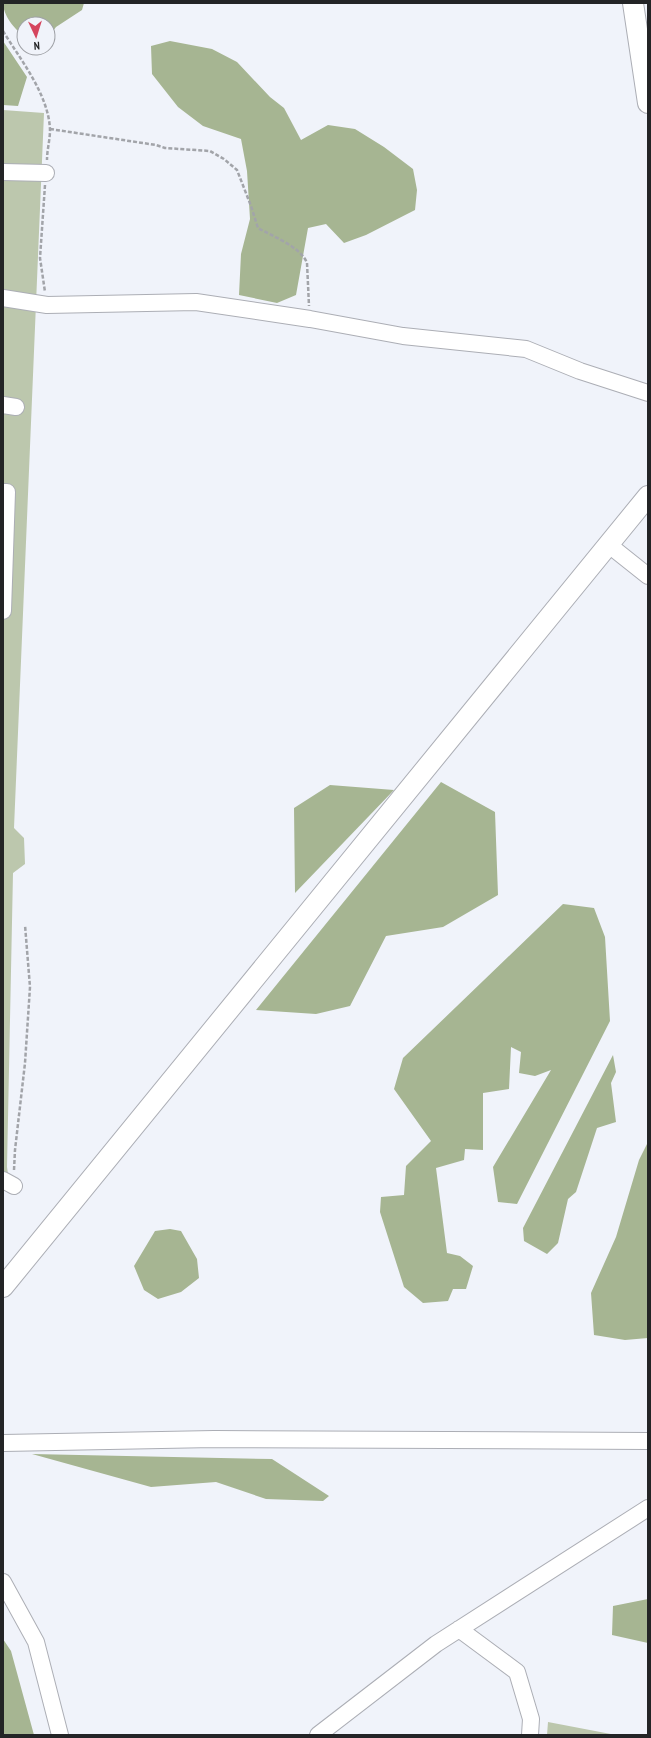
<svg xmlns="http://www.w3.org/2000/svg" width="651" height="1738" font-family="'PT Sans Narrow',sans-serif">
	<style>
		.green { fill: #bcc7ad }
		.forest { fill: #a6b592 }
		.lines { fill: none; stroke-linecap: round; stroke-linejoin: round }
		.minor-casing { stroke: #acaeb5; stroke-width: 18 }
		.major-casing { stroke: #acaeb5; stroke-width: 22 }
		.path { stroke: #a2a4a9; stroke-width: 2.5; stroke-dasharray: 4 2; stroke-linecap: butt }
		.minor { stroke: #fff; stroke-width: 16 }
		.major { stroke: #fff; stroke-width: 20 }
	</style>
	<rect width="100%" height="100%" fill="#f0f3fa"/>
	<path class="green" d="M3 110 44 113 14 828 24 838 25 864 13 873 7 1167 10 1187 3 1192Z
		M548 1722 616 1735H547Z"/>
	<path class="forest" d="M3 3H84L82 10 56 27 48 38V24H24V35C14 30 3 14 3 3Z
		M3 41 27 77 18 106 3 105Z
		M170 41 212 49 237 62 270 97 284 108 301 140 328 125 355 129 384 147 413 169 417 190 415 210 366 235 344 243 326 224 308 228 296 295 277 303 239 295 241 254 250 219 247 171 241 139 203 126 178 107 152 74 151 46Z
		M441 782 495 812 498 895 443 927 386 936 350 1006 316 1014 256 1010Z
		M330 785 394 790 295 893 294 808Z
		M563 904 594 908 605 937 610 1021 517 1204 498 1202 493 1167 551 1070 535 1076 519 1073 521 1052 511 1047 509 1089 483 1093V1150L465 1149 464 1160 436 1168 447 1253 460 1256 473 1266 466 1289H453L448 1301 423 1303 404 1287 380 1212 381 1197 404 1195 406 1166 431 1141 394 1089 403 1058Z
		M613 1055 616 1072 611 1083 616 1122 597 1128 576 1192 568 1199 558 1243 547 1254 524 1241 523 1228Z
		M648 1142V1338L625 1340 594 1335 591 1293 616 1237 639 1160Z
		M170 1229 181 1231 197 1259 199 1278 181 1292 158 1299 144 1290 134 1266 155 1231Z
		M32 1454 272 1459 329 1496 323 1501 266 1499 216 1482 151 1487Z
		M648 1599V1643L612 1635 613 1606Z
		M3 1639 11 1651 34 1735H3Z"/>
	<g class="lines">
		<defs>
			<path id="minor" d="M3 172 46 173
				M3 298 47 305 196 302 310 319 403 336 526 349 580 371 648 393
				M3 405 16 407
				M3 492H7L3 611
				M609 545 648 576
				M3 1180 14 1186
				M3 1443 214 1439 648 1441
				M3 1582 36 1642 60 1735
				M459 1629 517 1672 531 1719 530 1735
				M318 1735 436 1644 648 1508"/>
			<path id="major" d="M633 3 648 103
				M3 1287 648 496"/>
		</defs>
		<use href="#minor" class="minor-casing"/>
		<use href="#major" class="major-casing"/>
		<path class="path" d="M3 31C20 59 49 95 50 130 50 140 47 150 47 160
			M50 129 156 145 165 148 210 151 224 159 237 170 251 206 258 228C272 236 301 247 307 263L309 306
			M45 185 40 258 45 292
			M14 1170 15 1150 25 1063 30 987 25 925"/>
		<use href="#minor" class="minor"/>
		<use href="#major" class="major"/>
	</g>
	<rect width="651" height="1738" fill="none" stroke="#232426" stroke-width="8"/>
	<g transform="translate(36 36) rotate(176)"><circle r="19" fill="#f0f3fa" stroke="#9ea0a5"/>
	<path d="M0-3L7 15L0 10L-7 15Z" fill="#d5455e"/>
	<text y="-6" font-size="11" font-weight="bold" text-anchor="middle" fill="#232426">N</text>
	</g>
</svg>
